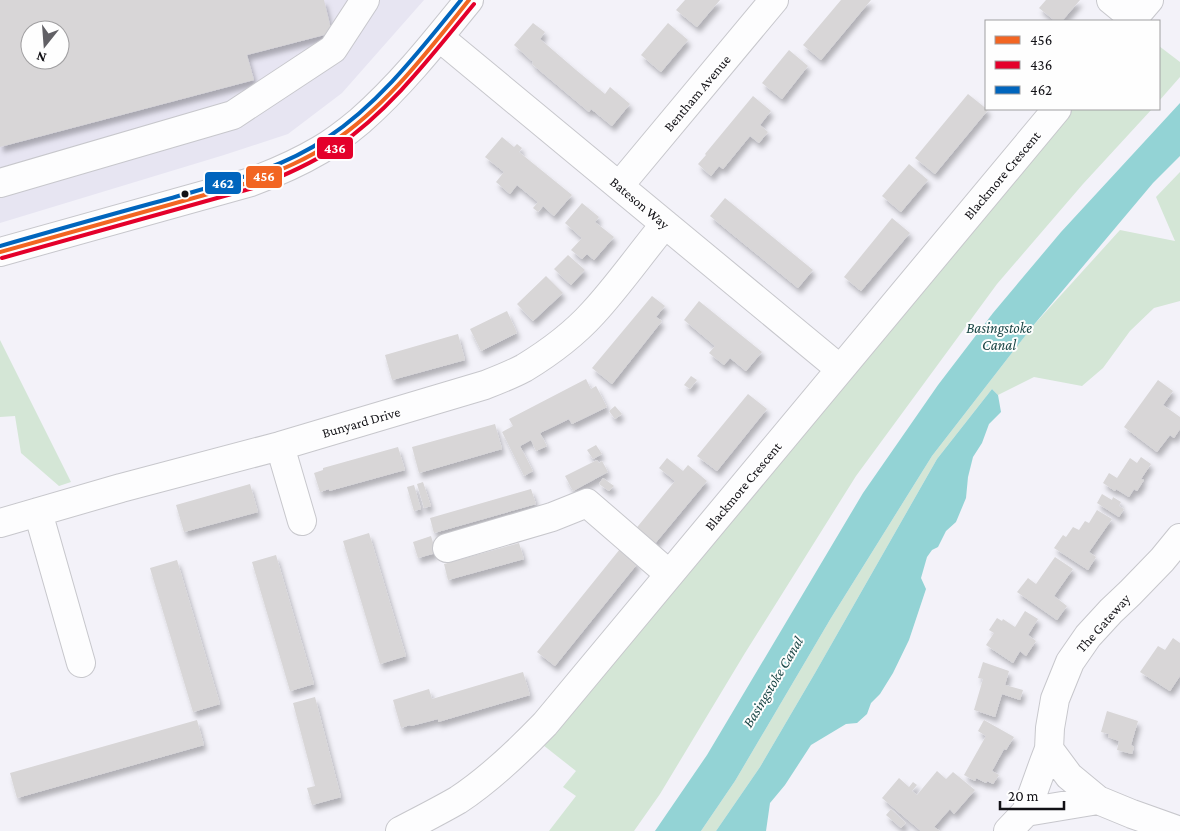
<svg xmlns="http://www.w3.org/2000/svg" width="1180" height="831" font-family="'Crimson Pro',serif">
	<style>
		.built { fill: #e7e5f2; fill-rule: evenodd }
		.green { fill: #d4e6d6 }
		.water { fill: #93d3d5 }
		.building { fill: #d8d6d7; fill-rule: evenodd; filter: url(#shadow) }
		.lines { fill: none; stroke-linecap: round; stroke-linejoin: round }
		.minor-casing { stroke: #c7c7cc; stroke-width: 30 }
		.minor { stroke: #fdfdfe; stroke-width: 28 }
		.bus-1-casing { stroke: #fefefe; stroke-width: 8 }
		.bus-2-casing { stroke: #fefefe; stroke-width: 8 }
		.bus-3-casing { stroke: #fefefe; stroke-width: 8 }
		.bus-1 { stroke: #f26522; stroke-width: 4 }
		.bus-2 { stroke: #e4002b; stroke-width: 4 }
		.bus-3 { stroke: #0065bd; stroke-width: 4 }
		.bus-dot { fill: #121116; stroke: #fefefe; stroke-width: 2 }
		.labels { text-anchor: middle; dominant-baseline: central; stroke-width: 4; stroke-linejoin: round; paint-order: stroke }
		.street-label { font-size: 14px; fill: #121116; stroke: #fefefe }
		.water-label { font-size: 15px; font-style: italic; fill: #1c4747; stroke: #fefefe }
		.line-badge { stroke: #fefefe; stroke-width: 2 }
		.badge-label { font-size: 14px; text-anchor: middle; font-weight: bold; fill: #fff }
	</style>
	<defs>
		<filter id="shadow"><feDropShadow dx="3" dy="5.5" stdDeviation="2.5" flood-color="#0004"/></filter>
	</defs>
	<rect width="100%" height="100%" fill="#f3f2f9"/>
	<path class="built" d="M0 0H424L342 93 288 134 224 155 0 223ZM30 30H60V60H30Z"/>
	<path class="green" d="M1159 46 1180 62V77L1159 101Z
		M1070 109H1152L1083 184 997 284 856 476 745 653 660 794 634 831H549L576 796 563 787 576 771 543 745Z
		M1180 172V301L1154 308 1130 331 1103 368 1082 386 1034 377 998 395 992 389 937 459 815 673 760 767 716 831H701L735 781 831 618 932 456 1032 327 1120 230 1175 241 1156 197Z
		M0 340 71 482 59 486 21 453 15 416 0 417Z"/>
	<path class="water" d="M1180 103V156L1153 183 1032 327 932 456 831 618 735 781 701 831H655L707 755 863 493 938 385 993 313 1061 232Z
		M992 389 998 395 1001 412 989 424 982 443 973 457 968 477 966 498 956 522 946 531 938 547 932 550 927 557 921 578 926 589 909 640 893 673 880 694 871 703 867 714 857 723 846 724 811 745 785 785 770 803 766 831H716L760 767 815 673 937 459Z"/>
	<path class="building" d="M0 0H324L332 33 247 55 254 80 0 147ZM30 30H60V60H30Z
		M685 0H720L697 27 676 10Z
		M841 0H871L821 60 803 45Z
		M1046 0H1080L1062 21H1055L1039 8Z
		M533 23 545 32 540 39 576 70 605 94 610 87 630 104 612 126 591 109 589 112 532 64 533 62 514 45Z
		M668 23 688 40 661 72 641 55Z
		M789 50 808 66 782 99 762 83Z
		M968 94 988 110 935 174 915 158Z
		M753 96 771 111 760 125 768 132 759 143 750 136 723 169 719 166 711 176 698 164 706 155 705 154Z
		M502 137 514 147 517 144 522 148 519 152 572 195 554 216 543 206 538 212 533 208 538 202 517 185 510 194 496 182 504 172 485 157Z
		M909 164 928 180 901 212 882 196Z
		M725 198 813 270 798 288 710 216Z
		M582 203 599 217 595 222 614 237 594 260 587 254 582 259 571 250 582 238 565 223Z
		M892 218 910 233 861 291 844 277Z
		M568 255 585 270 571 285 554 269Z
		M546 276 563 293 533 321 517 304Z
		M652 296 665 306 656 317 662 321 612 384 592 368Z
		M699 301 762 352 746 371 730 358 724 365 709 353 715 346 684 320Z
		M507 311 517 333 481 351 470 329Z
		M458 334 465 360 392 380 385 355Z
		M691 376 697 380 690 389 684 385Z
		M586 379 591 389 596 386 607 407 572 424 569 419 540 433 547 446 536 451 531 440 520 446 533 471 524 476 502 432 513 426 509 419Z
		M1158 380 1173 391 1163 405 1180 417V429L1174 438 1170 435 1157 452 1124 427Z
		M748 394 767 409 717 471 697 456Z
		M615 406 622 414 615 419 609 411Z
		M495 424 502 449 419 473 412 447Z
		M596 445 602 454 593 459 587 450Z
		M398 447 405 470 329 491V489L320 492 314 473 323 470V468Z
		M1141 457 1151 464 1141 479 1144 480 1137 491 1134 489 1129 497 1116 489 1115 491 1103 483 1109 473 1117 478 1130 458 1137 463Z
		M667 458 683 471 688 465 707 481 653 546 634 531 675 481 659 468Z
		M597 460 599 463 602 461 608 472 573 491 565 476Z
		M603 478 614 486 609 491 599 484Z
		M423 482 431 506 424 508 417 484Z
		M250 484 258 512 184 532 176 505Z
		M414 485 421 509 414 511 407 487Z
		M531 489 536 504 434 533 430 518Z
		M1102 494 1112 500 1113 497 1121 502 1119 506 1124 509 1119 517 1097 503Z
		M1097 510 1112 519 1089 552 1096 557 1088 570 1054 548 1063 535 1066 537 1073 527 1079 530 1085 521 1089 523Z
		M369 533 406 656 380 664 343 541Z
		M431 536 436 553 418 558 413 542Z
		M519 543 524 559 448 580 444 564Z
		M620 549 638 563 555 666 537 652Z
		M276 555 314 684 290 691 252 562Z
		M1055 557 1073 569 1054 596 1067 606 1057 620 1017 592 1028 578 1036 584Z
		M177 560 220 704 193 712 150 568Z
		M1025 611 1038 619 1028 635 1036 641 1026 656 1020 651 1013 663 986 645 994 633 989 630 997 618 1002 621 1003 619 1015 627Z
		M1173 638 1180 643V676L1170 691 1140 672 1158 646 1165 650Z
		M983 662 1009 671 1005 685 1023 690 1020 700 1002 694 995 717 974 710 983 679 978 678Z
		M523 672 530 695 438 722V719L411 726 410 725 401 728 393 700 429 689 432 699Z
		M315 697 341 797 312 805 307 788 315 786 293 703Z
		M1107 711 1138 721 1131 745 1134 747 1132 754 1117 750 1119 741 1108 737 1109 734 1101 732Z
		M197 720 204 745 17 798 10 773Z
		M984 720 1014 737 1006 750 1004 749 992 771 999 775 993 784 987 781 986 783 976 778 975 781 964 775 986 736 978 731Z
		M937 771 946 779 953 772 975 790 954 814 950 809 934 827 940 831H921L882 798 899 778 909 787 913 782 917 785 912 791 917 795Z
		M891 809 906 823 901 828 886 815Z"/>
	<g class="lines">
		<defs>
			<path id="minor" d="M1111 0 1133 18
				M1131 21 1149 0
				M439 37 840 369
				M0 183 233 115 333 49 365 0
				M619 186 774 0
				M0 252 251 182C275 173 298 163 320 150 334 142 348 131 360 121 401 85 435 42 469 0
				M280 446 302 521
				M38 512 81 663
				M0 523 121 488 280 446 485 385C498 380 511 375 524 368 547 354 574 334 593 313 618 286 641 253 665 224
				M447 548 552 517 587 503 669 574
				M1049 749 1069 776 1098 800 1132 814 1180 831
				M1026 812 1098 800
				M400 831C419 821 439 811 458 800 490 779 518 752 545 724L1057 109
				M1008 831 1026 812 1044 762 1049 749 1050 728 1055 699 1070 662 1088 636 1111 611 1130 593 1162 560 1180 538"/>
		</defs>
		<use href="#minor" class="minor-casing"/>
		<use href="#minor" class="minor"/>
		<defs>
			<path id="bus-1" d="M0 252 251 182C278 171 306 160 331 143 386 107 428 51 469 0"/>
			<path id="bus-2" d="M2 258 253 188C281 177 309 165 335 148 390 111 432 55 474 4"/>
			<path id="bus-3" d="M0 246C56 230 112 214 168 199 223 183 278 171 327 138 380 103 421 49 461 0"/>
		</defs>
		<use href="#bus-1" class="bus-1-casing"/>
		<use href="#bus-2" class="bus-2-casing"/>
		<use href="#bus-3" class="bus-3-casing"/>
		<use href="#bus-1" class="bus-1"/>
		<use href="#bus-2" class="bus-2"/>
		<use href="#bus-3" class="bus-3"/>
	</g>
	<circle class="bus-dot" cx="185" cy="194" r="4.5"/>
	<g class="labels">
		<g class="street-label">
			<text transform="translate(697 93) rotate(-50)">Bentham Avenue</text>
			<text transform="translate(1002 175) rotate(-50)">Blackmore Crescent</text>
			<text transform="translate(640 203) rotate(40)">Bateson Way</text>
			<text transform="translate(361 422) rotate(-16)">Bunyard Drive</text>
			<text transform="translate(743 486) rotate(-50)">Blackmore Crescent</text>
			<text transform="translate(1103 623) rotate(-48)">The Gateway</text>
		</g>
		<g class="water-label">
			<text x="999" y="328">Basingstoke<tspan x="999" dy="17">Canal</tspan></text>
			<text transform="translate(773 682) rotate(-59)">Basingstoke Canal</text>
		</g>
	</g>
	<g class="line-badge">
		<rect x="316" y="136" width="38" height="24" rx="5" fill="#e4002b"/>
		<rect x="245" y="165" width="38" height="24" rx="5" fill="#f26522"/>
		<rect x="204" y="171" width="38" height="24" rx="5" fill="#0065bd"/>
	</g>
	<g class="badge-label">
		<text x="335" y="153">436</text>
		<text x="264" y="181">456</text>
		<text x="223" y="188">462</text>
	</g>
	<rect x="985" y="20" width="175" height="90" fill="#fefefe" stroke="#a09fa1"/>
	<rect x="995" y="36" width="25" height="8" fill="#f26522" stroke="#a09fa1"/>
	<text x="1030" y="45" font-size="15" fill="#121116">456</text>
	<rect x="995" y="61" width="25" height="8" fill="#e4002b" stroke="#a09fa1"/>
	<text x="1030" y="70" font-size="15" fill="#121116">436</text>
	<rect x="995" y="86" width="25" height="8" fill="#0065bd" stroke="#a09fa1"/>
	<text x="1030" y="95" font-size="15" fill="#121116">462</text>
	<g transform="translate(45 45) rotate(197)"><circle r="24" fill="#fefefe" stroke="#a09fa1"/>
	<path d="M0-4L9 19L0 12L-9 19Z" fill="#616065"/>
	<text y="-8" font-size="14" font-weight="bold" text-anchor="middle" fill="#121116">N</text>
	</g>
	<path d="M1000 801v8h64v-8" fill="none" stroke="#121116" stroke-width="2.5"/>
	<text x="1008" y="801" font-size="15" fill="#121116" stroke="#fefefe" stroke-width="4" paint-order="stroke">20 m</text>
</svg>
